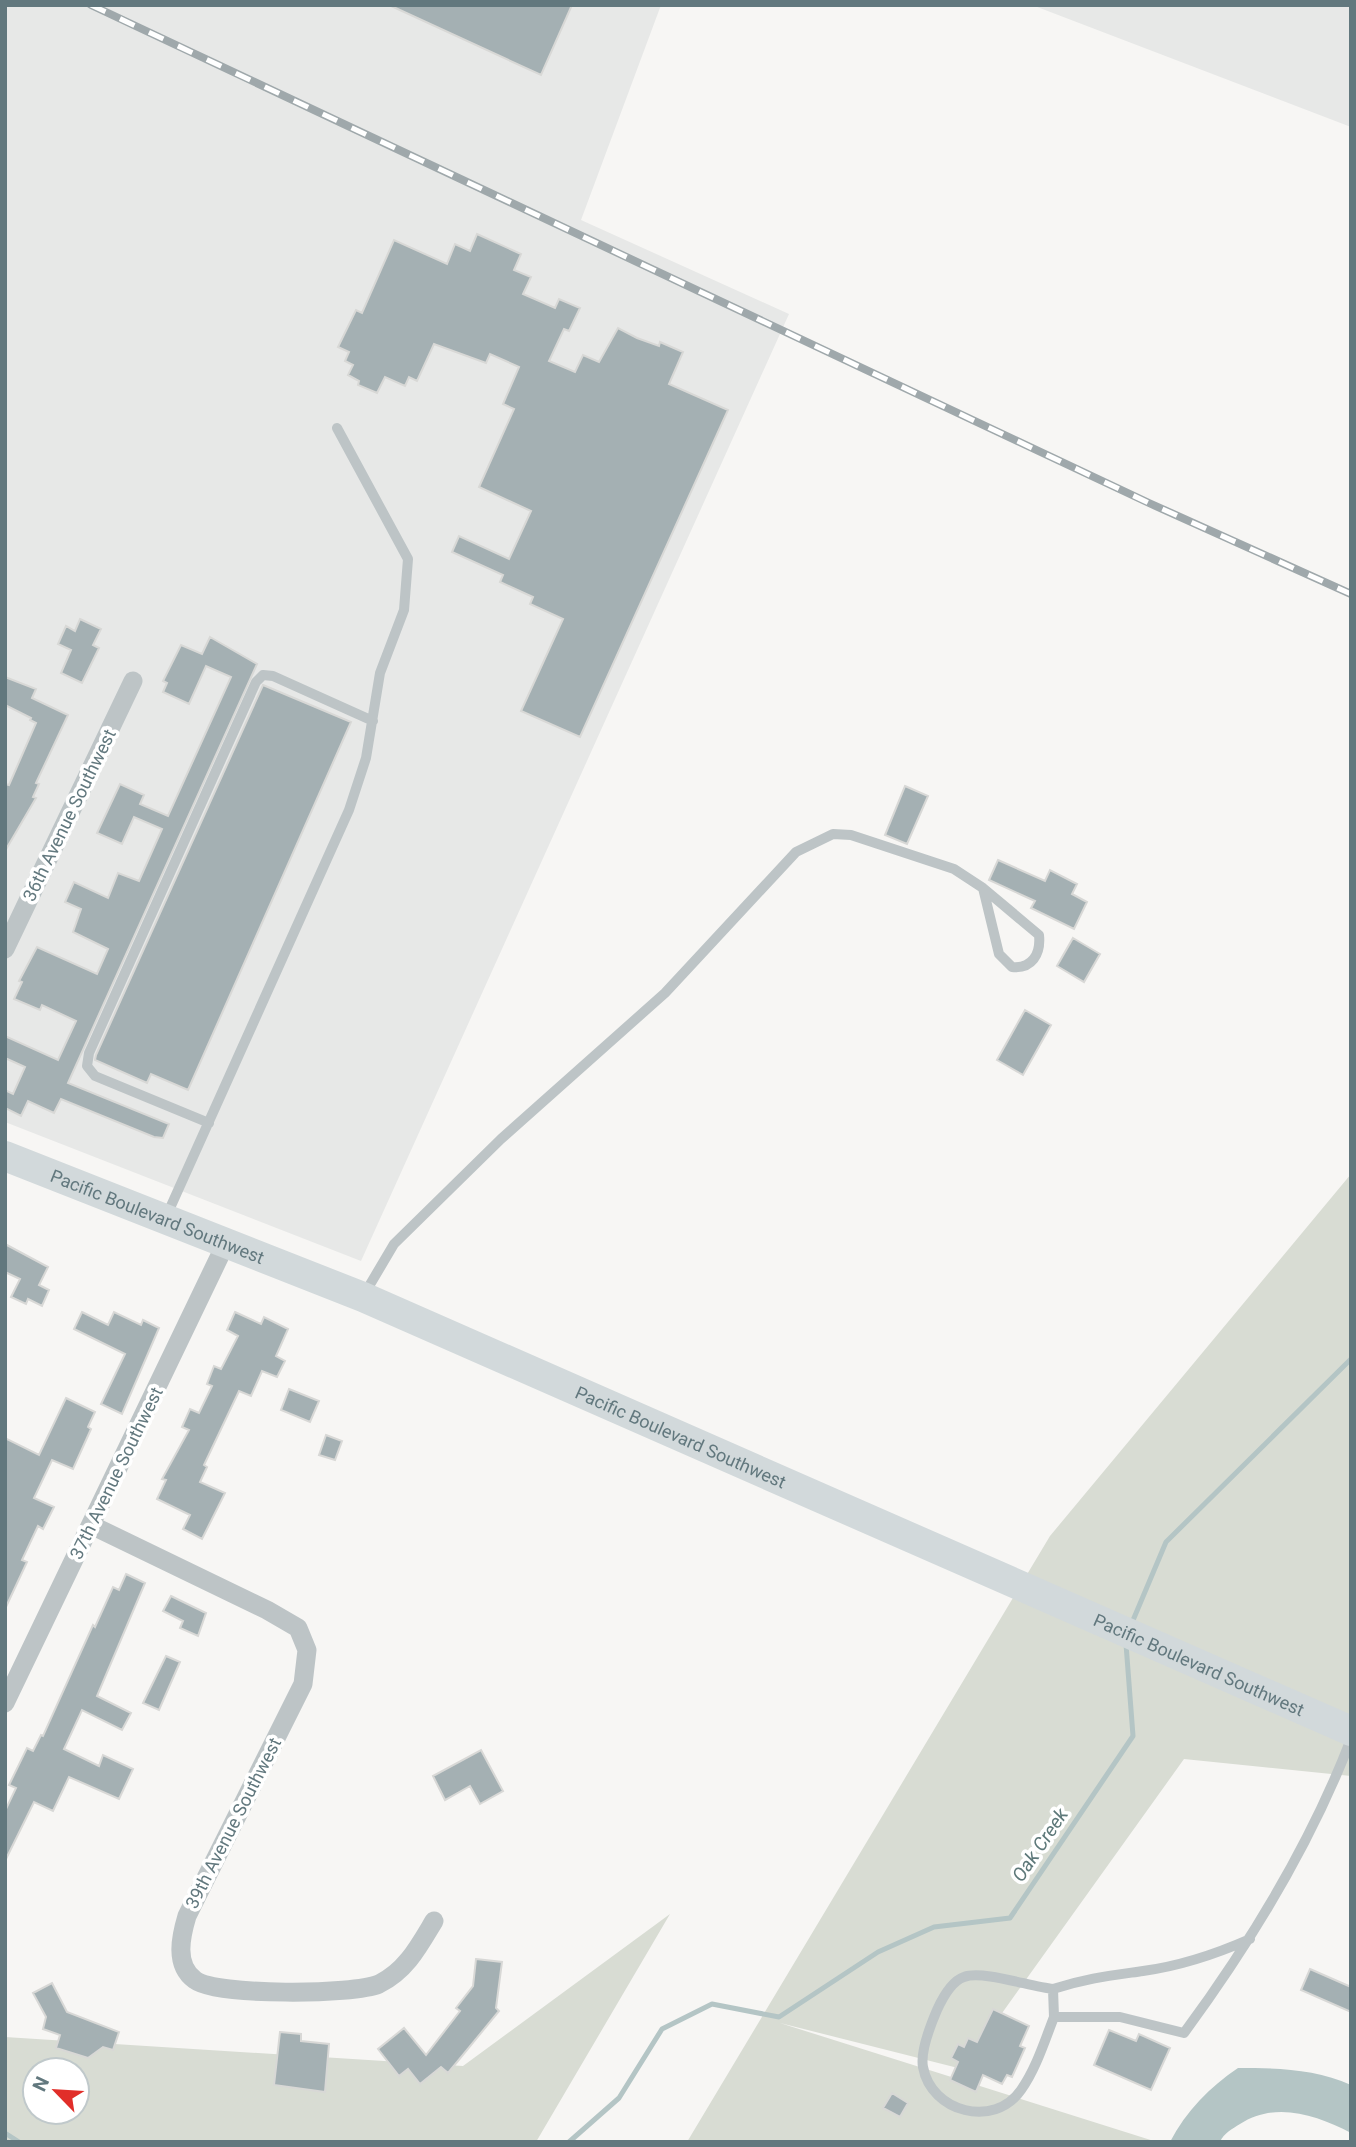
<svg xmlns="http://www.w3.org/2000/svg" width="1356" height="2147" font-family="Roboto,sans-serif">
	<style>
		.built { fill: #e7e8e7 }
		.green { fill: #d8dcd3; fill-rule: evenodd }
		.water { fill: #b4c5c5 }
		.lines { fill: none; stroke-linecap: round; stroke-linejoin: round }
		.stream { stroke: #b4c5c5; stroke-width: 5 }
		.building { fill: #a4b0b3; stroke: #d8d8d6; stroke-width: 2 }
		.service { stroke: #bdc4c6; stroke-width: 10 }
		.minor { stroke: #bdc4c6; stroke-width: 19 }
		.primary { stroke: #d2d9db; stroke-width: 30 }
		.rail-casing { stroke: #9fa8ab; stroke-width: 8 }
		.rail { stroke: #fff; stroke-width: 5; stroke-dasharray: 16; stroke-linecap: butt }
		.labels { text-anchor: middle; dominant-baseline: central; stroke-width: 7; stroke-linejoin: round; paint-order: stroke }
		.street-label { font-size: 18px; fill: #62787e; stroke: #fff }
		.water-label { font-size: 19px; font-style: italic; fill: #5d7879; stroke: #fff }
	</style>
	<rect width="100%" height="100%" fill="#f7f6f4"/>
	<path class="built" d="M5 5H661L581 220 789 314 361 1261 5 1122Z
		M1032 5H1351V127Z"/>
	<path class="green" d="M1351 1174V1776L1184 1759 962 2069 780 2023 1157 2142H687L1050 1536Z
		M670 1914 536 2142H5V2037L463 2066ZM35 2070H77V2112H35Z"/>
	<path class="water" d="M1238 2068C1276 2068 1316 2069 1351 2085V2133C1317 2115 1275 2101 1240 2124 1232 2129 1224 2133 1220 2142H1170C1186 2111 1210 2087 1238 2068Z"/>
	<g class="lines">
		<path class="stream" d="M1131 1625 1166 1542 1351 1359
			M5 2133 19 2142
			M569 2142 619 2098 662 2029 712 2004 779 2017 878 1952 934 1927 1010 1918 1133 1736 1126 1644"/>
	</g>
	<path class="building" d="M389 5H572L541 75Z
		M477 234 521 254 514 270 531 277 523 294 555 308 559 299 580 308 569 331 564 329 549 361 575 372 583 355 599 362 618 328 637 338 659 346 660 342 683 352 669 384 728 410 580 737 521 711 563 619 530 604 533 597 500 582 503 575 452 552 459 536 509 559 531 511 479 487 514 409 503 404 519 367 490 354 486 363 434 344 417 381 409 377 405 386 385 377 377 393 358 385 359 381 348 375 353 365 345 361 349 352 338 347 356 310 362 313 394 240 447 264 455 244 470 251Z
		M80 619 101 629 93 645 99 648 82 683 61 673 71 650 58 644 66 626 75 631Z
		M210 637 257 664 68 1083 169 1124 163 1138 154 1137 61 1099 54 1113 28 1101 21 1116 5 1108V1090L13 1094 25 1067 5 1058V1036L58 1060 76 1021 42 1005 40 1010 14 999 22 982 19 981 37 947 97 974 108 949 73 932 81 909 65 902 74 882 108 898 118 873 139 881 162 829 134 817 122 844 97 833 120 784 144 795 140 804 168 816 231 677 206 666 189 704 163 692 167 683 163 681 181 645 202 654Z
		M5 677 36 689 32 698 68 715 36 783 39 784 33 797 36 798 5 851V784L9 785 36 723 30 720 31 718 5 705Z
		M263 685 351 722 188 1090 151 1074 147 1083 95 1060 96 1055Z
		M905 786 928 796 907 844 885 835Z
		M998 860 1045 881 1050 870 1077 884 1072 894 1087 902 1074 929 1031 908 1035 901 989 880Z
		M1073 938 1100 954 1084 982 1057 966Z
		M1025 1010 1051 1025 1023 1075 997 1060Z
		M5 1244 48 1267 39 1285 49 1290 42 1306 28 1299 26 1304 11 1297 20 1279 5 1272Z
		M82 1312 108 1325 114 1312 141 1325 143 1320 159 1328 122 1414 101 1404 125 1354 74 1329Z
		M235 1312 261 1324 264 1317 288 1329 276 1356 285 1361 277 1377 262 1371 251 1396 239 1391 204 1465 207 1467 200 1482 225 1493 202 1539 183 1529 190 1515 157 1499 166 1480 162 1479 189 1430 182 1427 190 1409 199 1413 212 1386 207 1384 214 1366 221 1369 238 1336 227 1330Z
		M289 1389 319 1401 310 1422 281 1410Z
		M66 1398 95 1412 88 1427 91 1429 73 1469 52 1460 34 1498 54 1507 43 1529 38 1526 22 1560 27 1562 5 1609V1438L39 1455Z
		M326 1435 342 1441 335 1460 319 1455Z
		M126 1574 145 1583 97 1696 131 1713 122 1730 82 1710 64 1749 99 1766 103 1755 133 1769 119 1799 69 1777 53 1811 34 1802 5 1861V1811L16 1788 9 1785 27 1748 33 1751 41 1735 43 1736 93 1625 95 1627 113 1587 119 1590Z
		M171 1596 206 1613 198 1636 180 1628 183 1621 163 1611Z
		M166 1656 180 1662 159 1710 143 1703Z
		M481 1750 503 1791 480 1804 470 1786 445 1800 433 1776Z
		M476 1959 502 1962 496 2008 499 2011 448 2073 441 2067 420 2084 408 2069 399 2076 378 2049 404 2028 426 2055 460 2011 456 2008 473 1986Z
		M1310 1969 1351 1987V2012L1301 1990Z
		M52 1983 67 2012 119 2032 113 2050 103 2047 88 2058 56 2048 60 2035 43 2029 46 2017 33 1993Z
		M993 2009 1029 2026 1020 2046 1025 2048 1012 2077 1007 2075 1002 2084 983 2075 976 2092 950 2080 958 2062 951 2058 958 2044 964 2047 968 2038 977 2042Z
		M1109 2030 1136 2041 1139 2034 1170 2048 1151 2090 1094 2065Z
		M280 2032 301 2034V2041L329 2044 325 2092 274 2085Z
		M892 2093 908 2103 900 2117 883 2108Z"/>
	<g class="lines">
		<path class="service" d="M209 1123 95 1076 87 1066 89 1053 256 682 263 675 273 676 373 721
			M166 1217 349 810 366 758 380 673 404 610 408 559 337 428
			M365 1293 394 1244 501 1139 665 993 796 852 833 834 851 835 954 869 983 888 1039 935C1041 954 1032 969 1012 967L999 954 983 888
			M1250 1939C1216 1954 1180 1966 1143 1971 1108 1976 1088 1978 1053 1989L1054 2017H1120L1184 2033C1251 1942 1310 1846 1351 1739
			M1053 1989C1031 1987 983 1970 964 1977 952 1981 942 1999 937 2010 931 2024 920 2051 923 2067 931 2112 994 2129 1021 2090 1036 2069 1045 2040 1054 2017"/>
		<path class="minor" d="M5 949 133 681
			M91 1525 267 1610 298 1628 307 1650 303 1684 187 1916C181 1936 174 1965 195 1980 216 1996 354 1995 379 1984 406 1971 419 1946 434 1921
			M5 1703 226 1243"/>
		<path class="primary" id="s1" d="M5 1156 363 1297 1351 1731"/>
		<defs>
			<path id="rail" d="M91 5 1149 503 1351 594"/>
		</defs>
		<use href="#rail" class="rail-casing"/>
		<use href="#rail" class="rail"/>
	</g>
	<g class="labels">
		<g class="street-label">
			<text transform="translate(69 815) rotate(-64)">36th Avenue Southwest</text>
			<text stroke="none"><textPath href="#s1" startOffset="164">Pacific Boulevard Southwest</textPath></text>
			<text stroke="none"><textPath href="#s1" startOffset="732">Pacific Boulevard Southwest</textPath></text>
			<text transform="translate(116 1473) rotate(-64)">37th Avenue Southwest</text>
			<text stroke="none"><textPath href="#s1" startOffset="1298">Pacific Boulevard Southwest</textPath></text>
			<text transform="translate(233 1823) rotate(-63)">39th Avenue Southwest</text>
		</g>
		<g class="water-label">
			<text transform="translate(1040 1845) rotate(-56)">Oak Creek</text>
		</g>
	</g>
	<rect width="1356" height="2147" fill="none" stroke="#62787e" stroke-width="14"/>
	<g transform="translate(56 2091) rotate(295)"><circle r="33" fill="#ffffff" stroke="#c0c9cb" stroke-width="2"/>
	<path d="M0-5L12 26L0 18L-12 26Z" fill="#e12e29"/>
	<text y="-10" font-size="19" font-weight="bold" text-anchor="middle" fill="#62787e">N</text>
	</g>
</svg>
